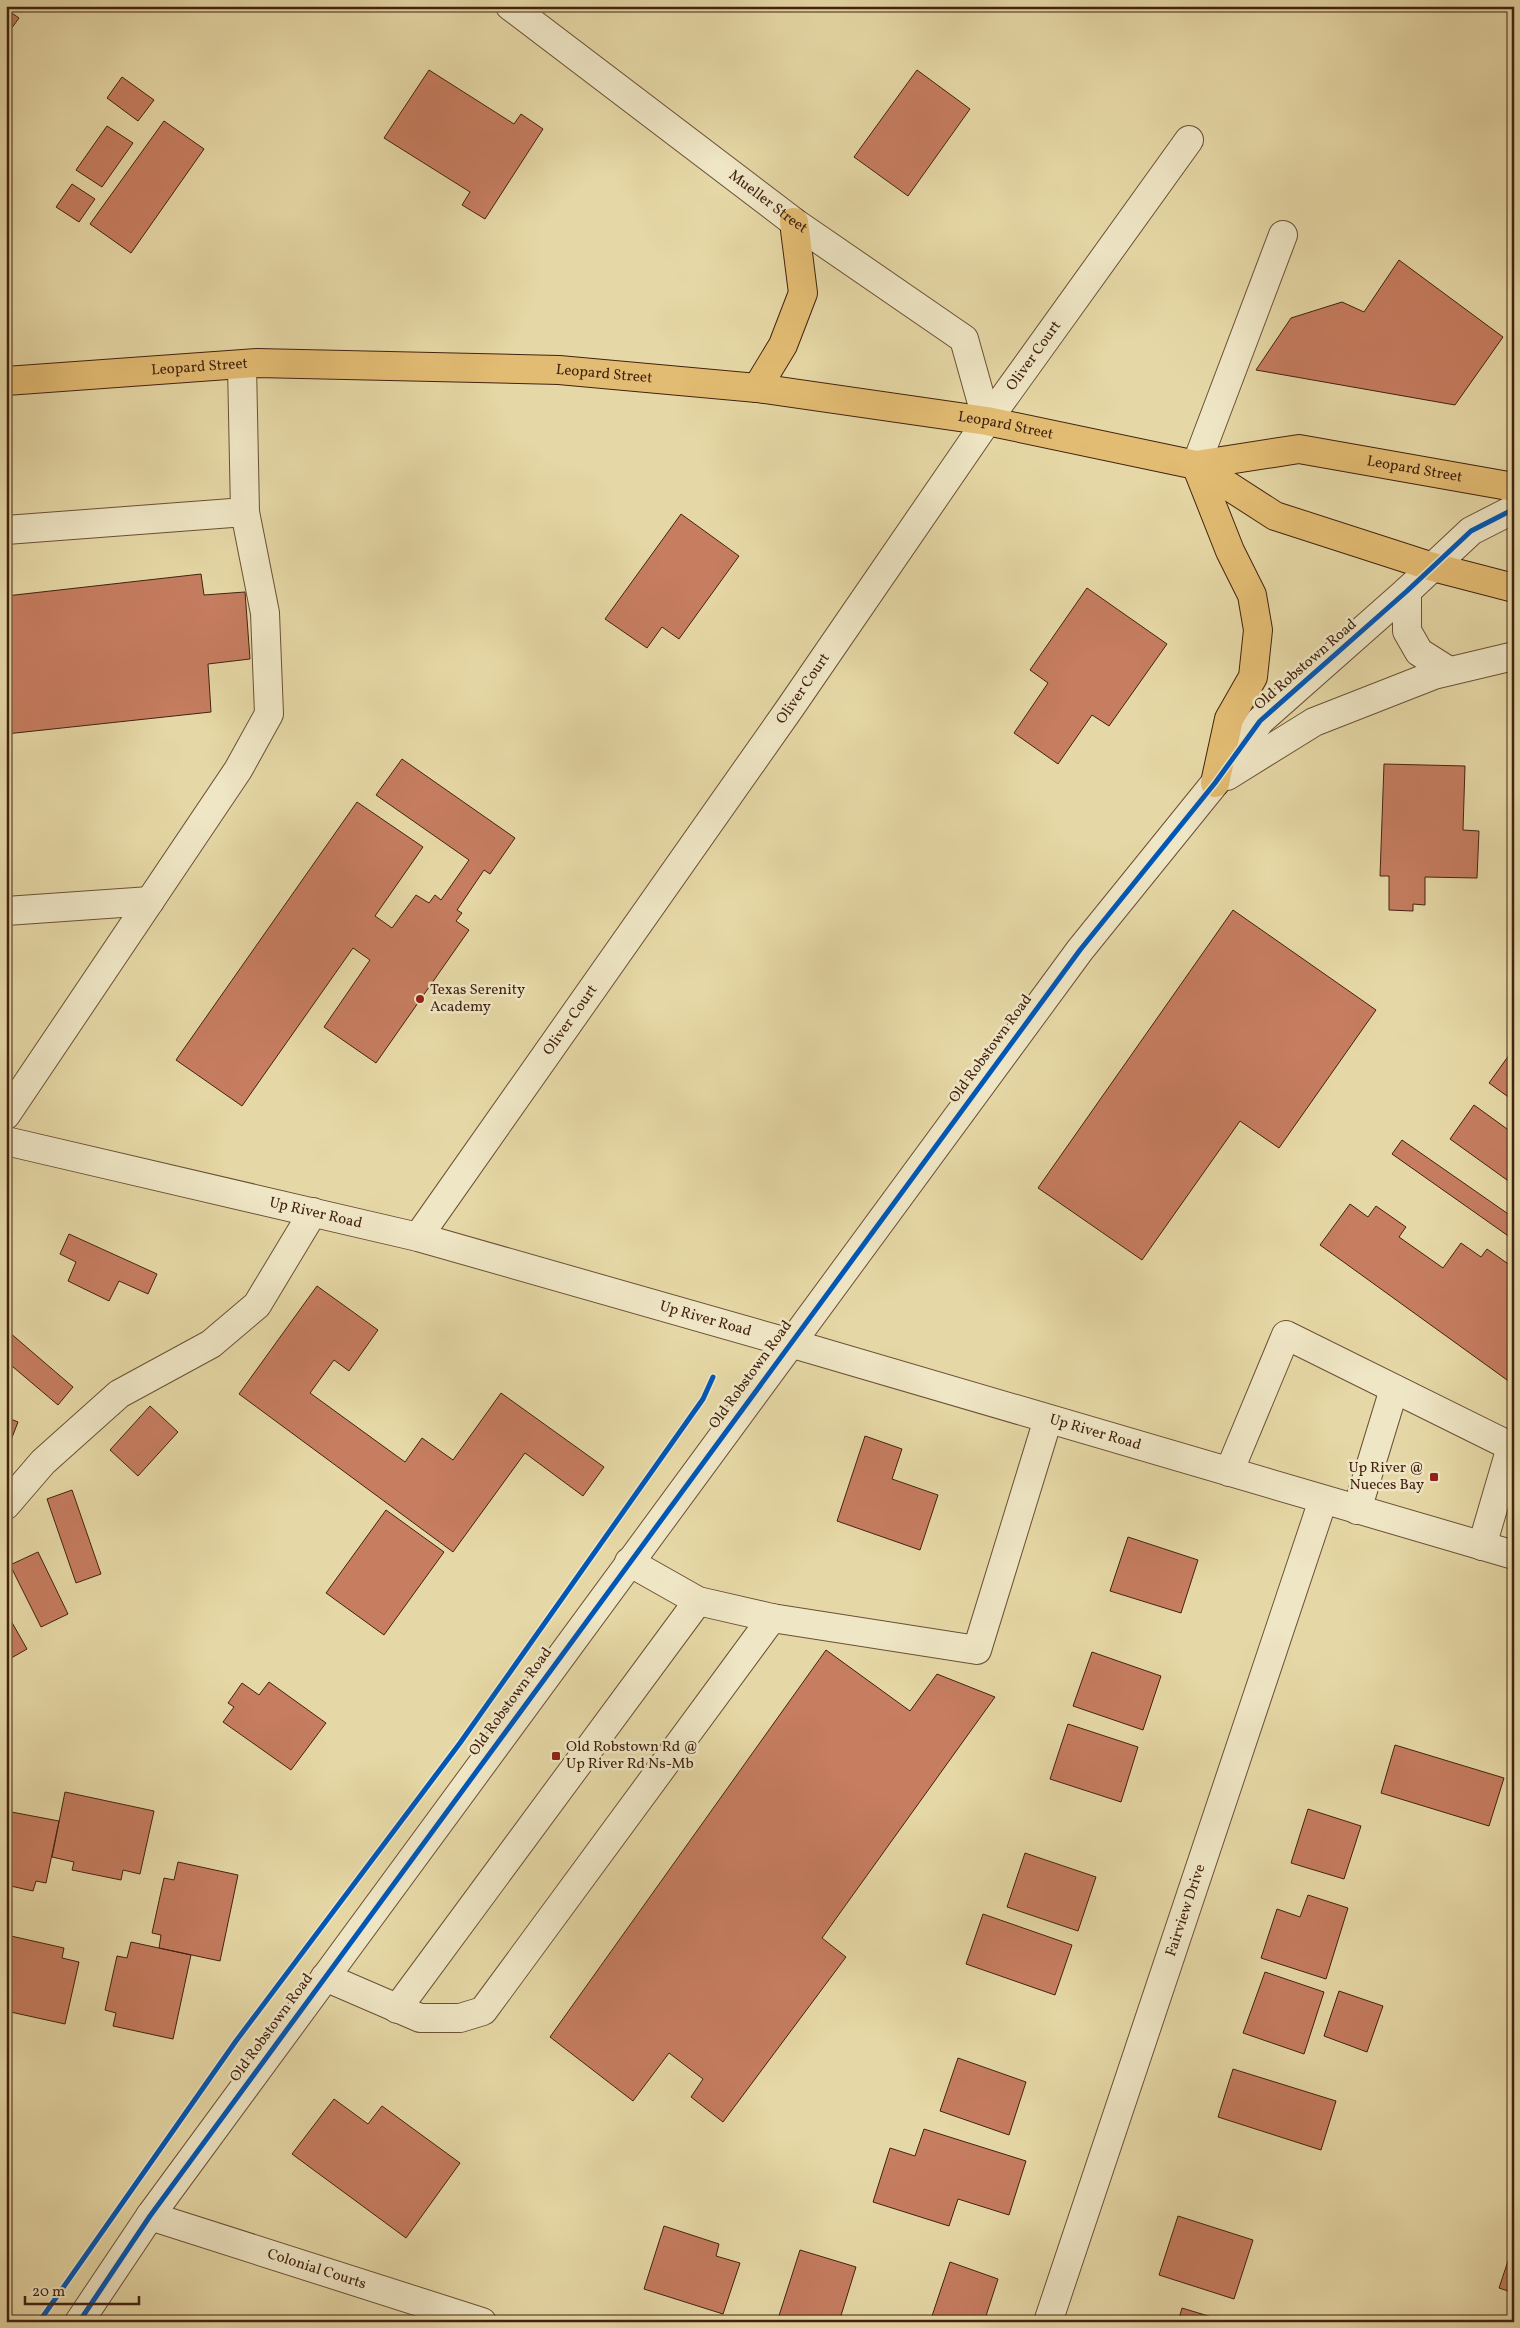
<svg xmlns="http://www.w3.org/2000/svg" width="1520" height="2328" font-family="Vollkorn,serif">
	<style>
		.building { fill: #c67d60; stroke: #422210 }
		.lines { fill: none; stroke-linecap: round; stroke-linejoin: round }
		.minor-casing { stroke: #6b5036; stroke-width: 30 }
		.major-casing { stroke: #422210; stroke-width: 30 }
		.minor { stroke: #efe6c5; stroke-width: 28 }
		.major { stroke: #e3bc73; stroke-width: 28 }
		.cycleway-casing { stroke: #efe6c5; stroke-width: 8 }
		.cycleway { stroke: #0057b8; stroke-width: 5 }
		.poi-dot { fill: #8f2418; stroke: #efe6c5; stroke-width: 2 }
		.labels { text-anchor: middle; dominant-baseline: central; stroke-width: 5; stroke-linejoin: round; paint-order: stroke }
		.street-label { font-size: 15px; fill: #422210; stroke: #efe6c5 }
		.poi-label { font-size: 15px; fill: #422210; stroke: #efe6c5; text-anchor: start }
	</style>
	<rect width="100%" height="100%" fill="#e6d8a6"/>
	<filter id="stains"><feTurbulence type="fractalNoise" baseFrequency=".004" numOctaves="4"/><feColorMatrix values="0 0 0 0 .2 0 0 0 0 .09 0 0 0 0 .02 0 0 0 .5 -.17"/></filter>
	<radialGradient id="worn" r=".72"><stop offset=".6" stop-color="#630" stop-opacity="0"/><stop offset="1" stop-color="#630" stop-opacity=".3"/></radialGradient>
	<path class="building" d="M6 9 19 18 6 36Z
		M429 70 514 124 521 114 543 129 485 219 462 205 470 192 384 138Z
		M917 70 970 109 908 196 854 157Z
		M122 77 154 100 138 121 107 98Z
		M164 121 204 149 131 253 90 224Z
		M107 126 133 143 102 187 76 170Z
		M72 184 95 199 79 222 56 207Z
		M1399 260 1503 337 1455 405 1256 370 1291 318 1342 302 1364 312Z
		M681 514 739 556 679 639 662 627 647 648 605 619Z
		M201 574 204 595 245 592 250 659 208 664 211 712 6 734V596Z
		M1087 588 1167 644 1109 726 1092 715 1058 764 1014 733 1048 683 1030 670Z
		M402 759 515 838 490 874 484 870 457 910 462 913 456 921 469 930 376 1063 324 1027 370 960 353 948 242 1106 176 1060 357 802 423 847 375 916 392 928 416 895 429 903 435 895 441 900 469 860 376 795Z
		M1384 764 1465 766 1463 830 1479 831 1477 878 1425 877V905L1413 904V911L1389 910V876H1380Z
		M1233 910 1376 1010 1279 1148 1240 1121 1142 1260 1038 1188Z
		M1512 1051 1514 1052V1101L1489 1083Z
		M1474 1105 1514 1134V1185L1450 1139Z
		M1402 1140 1514 1218V1240L1392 1154Z
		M1350 1204 1368 1217 1376 1206 1406 1227 1399 1237 1443 1268 1461 1243 1481 1257 1487 1249 1514 1268V1385L1320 1245Z
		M69 1234 157 1274 148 1294 119 1281 109 1301 68 1281 76 1262 60 1254Z
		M317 1286 378 1330 349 1371 334 1360 310 1393 405 1462 422 1438 453 1460 501 1393 604 1467 583 1496 525 1453 453 1552 239 1394Z
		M9 1332 73 1387 58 1405 6 1361V1335Z
		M150 1406 178 1432 138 1476 110 1450Z
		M6 1417 18 1422 6 1453Z
		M865 1436 902 1449 892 1479 938 1495 920 1550 837 1521Z
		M72 1490 101 1574 76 1583 47 1499Z
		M386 1510 444 1552 384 1635 326 1593Z
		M1128 1537 1198 1560 1181 1613 1110 1591Z
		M38 1552 68 1614 41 1627 10 1565Z
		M6 1612 27 1649 6 1661Z
		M826 1650 910 1711 937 1674 995 1697 822 1938 846 1957 723 2122 691 2097 703 2079 669 2053 633 2101 550 2037Z
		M1092 1652 1161 1676 1143 1730 1073 1706Z
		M269 1682 326 1723 291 1770 223 1722 234 1707 228 1703 242 1683 259 1695Z
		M1068 1724 1138 1747 1121 1802 1050 1779Z
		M1395 1745 1504 1778 1489 1826 1381 1793Z
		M65 1792 154 1811 140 1874 123 1870 121 1880 72 1870 74 1862 52 1857Z
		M1308 1809 1361 1826 1344 1879 1291 1863Z
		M6 1811 59 1821 46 1883 36 1881 33 1891 6 1885Z
		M1025 1853 1096 1877 1078 1931 1007 1907Z
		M178 1862 238 1875 220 1961 159 1948 161 1935 152 1933 164 1878 174 1880Z
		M1308 1895 1348 1908 1326 1979 1261 1958 1277 1909 1300 1917Z
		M983 1914 1072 1945 1055 1995 966 1964Z
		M11 1936 64 1948 62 1958 79 1962 65 2024 6 2011V1947H9Z
		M131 1942 191 1955 173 2039 113 2026 116 2013 105 2010 117 1956 127 1958Z
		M1265 1972 1324 1992 1304 2054 1243 2033Z
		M1339 1991 1383 2006 1367 2052 1324 2036Z
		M958 2058 1026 2082 1009 2135 940 2111Z
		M1233 2069 1336 2101 1321 2150 1218 2117Z
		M334 2099 368 2124 382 2106 460 2163 406 2238 292 2154Z
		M924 2129 1026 2161 1009 2215 958 2199 949 2226 873 2202 890 2148 915 2156Z
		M1178 2216 1253 2240 1234 2299 1159 2275Z
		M664 2226 719 2244 716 2256 740 2263 723 2314 644 2289Z
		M1514 2243V2293L1499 2288Z
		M800 2250 856 2267 839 2322H777Z
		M950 2262 998 2279 984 2322H930Z
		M1182 2308 1228 2322H1178Z"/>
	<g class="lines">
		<defs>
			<g id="minor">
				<path id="s1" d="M510 6 794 222 964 339 987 421"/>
				<path d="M1196 465 1283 235"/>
				<path d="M6 530 245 512"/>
				<path d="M1407 591V631L1419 652 1449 671"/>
				<path d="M1227 776 1314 722 1434 675 1514 656"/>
				<path d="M6 911 150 901"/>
				<path d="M6 1115 238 770 269 714 265 613 245 512 242 365"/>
				<path id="s2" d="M6 1141 418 1237 790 1343 1514 1555"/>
				<path id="s3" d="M418 1237 790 708 987 421 1189 140"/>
				<path d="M1229 1472 1286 1335 1514 1448"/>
				<path d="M6 1505 43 1462 119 1394 211 1344 257 1305 313 1212"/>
				<path d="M1357 1510 1394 1389"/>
				<path d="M1482 1546 1511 1447"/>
				<path d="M629 1562 698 1601 772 1618"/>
				<path d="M325 1977 420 2018H460L483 2011 772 1618 977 1650 1048 1419"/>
				<path d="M397 2009 698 1601"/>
				<path id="s4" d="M150 2216 482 2322"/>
				<path d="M79 2322 150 2216 1080 950 1215 783 1260 721 1407 591 1471 531 1514 509"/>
				<path id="s5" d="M1048 2322 1323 1500"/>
			</g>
			<g id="major">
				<path id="s6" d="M6 381 257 363 559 370 757 388 987 421 1196 465 1299 449 1514 487"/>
				<path d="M757 388 783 345 803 293 794 222"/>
				<path d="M1196 465 1275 516 1433 567 1514 588"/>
				<path d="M1196 465 1230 551 1252 595 1258 630 1253 677 1229 719 1215 783"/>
			</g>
		</defs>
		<use href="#minor" class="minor-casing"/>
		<use href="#major" class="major-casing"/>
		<use href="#minor" class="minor"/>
		<use href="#major" class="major"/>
		<defs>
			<path id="cycleway" d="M39 2322 236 2041 460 1743 703 1399 713 1377
				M79 2322 150 2216 1080 950 1215 783 1260 721 1407 591 1471 531 1514 509"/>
		</defs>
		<use href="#cycleway" class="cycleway-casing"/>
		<use href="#cycleway" class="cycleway"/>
	</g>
	<g class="poi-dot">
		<circle cx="420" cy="999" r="5"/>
		<rect x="1429" y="1472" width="10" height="10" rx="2.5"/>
		<rect x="551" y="1751" width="10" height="10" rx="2.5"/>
	</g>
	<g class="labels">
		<g class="street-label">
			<text stroke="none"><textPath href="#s1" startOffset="324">Mueller Street</textPath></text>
			<text stroke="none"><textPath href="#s3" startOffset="1075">Oliver Court</textPath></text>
			<text stroke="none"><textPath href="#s6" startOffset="194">Leopard Street</textPath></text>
			<text stroke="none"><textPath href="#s6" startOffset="599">Leopard Street</textPath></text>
			<text stroke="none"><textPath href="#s6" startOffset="1004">Leopard Street</textPath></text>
			<text stroke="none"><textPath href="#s6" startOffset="1420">Leopard Street</textPath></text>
			<text transform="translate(1306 665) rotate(-41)">Old Robstown Road</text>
			<text stroke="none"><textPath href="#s3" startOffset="670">Oliver Court</textPath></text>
			<text stroke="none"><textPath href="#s3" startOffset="265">Oliver Court</textPath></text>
			<text transform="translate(991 1049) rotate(-54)">Old Robstown Road</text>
			<text stroke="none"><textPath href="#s2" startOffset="318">Up River Road</textPath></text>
			<text stroke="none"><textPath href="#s2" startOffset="722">Up River Road</textPath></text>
			<text transform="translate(751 1375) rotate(-54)">Old Robstown Road</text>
			<text stroke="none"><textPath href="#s2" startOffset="1128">Up River Road</textPath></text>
			<text transform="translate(511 1702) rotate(-54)">Old Robstown Road</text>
			<text stroke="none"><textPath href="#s5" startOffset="434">Fairview Drive</textPath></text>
			<text transform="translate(272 2028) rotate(-54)">Old Robstown Road</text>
			<text stroke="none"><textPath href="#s4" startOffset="175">Colonial Courts</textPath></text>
		</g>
		<g class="poi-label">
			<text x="430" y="990">Texas Serenity<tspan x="430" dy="17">Academy</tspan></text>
			<text x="1424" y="1468" text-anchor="end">Up River @<tspan x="1424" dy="17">Nueces Bay</tspan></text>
			<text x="566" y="1747">Old Robstown Rd @<tspan x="566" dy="17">Up River Rd Ns-Mb</tspan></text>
		</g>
	</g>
	<rect width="1520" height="2328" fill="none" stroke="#e6d8a6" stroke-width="25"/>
	<rect x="8" y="8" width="1505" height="2313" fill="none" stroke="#422210" stroke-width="2.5"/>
	<rect x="12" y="12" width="1495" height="2303" fill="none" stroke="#422210"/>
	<path d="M25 2296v8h114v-8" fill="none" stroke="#422210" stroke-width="2.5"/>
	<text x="32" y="2296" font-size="15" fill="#422210" stroke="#efe6c5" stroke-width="4" paint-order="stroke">20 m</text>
	<rect width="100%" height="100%" filter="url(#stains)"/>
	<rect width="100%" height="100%" fill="url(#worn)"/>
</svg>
